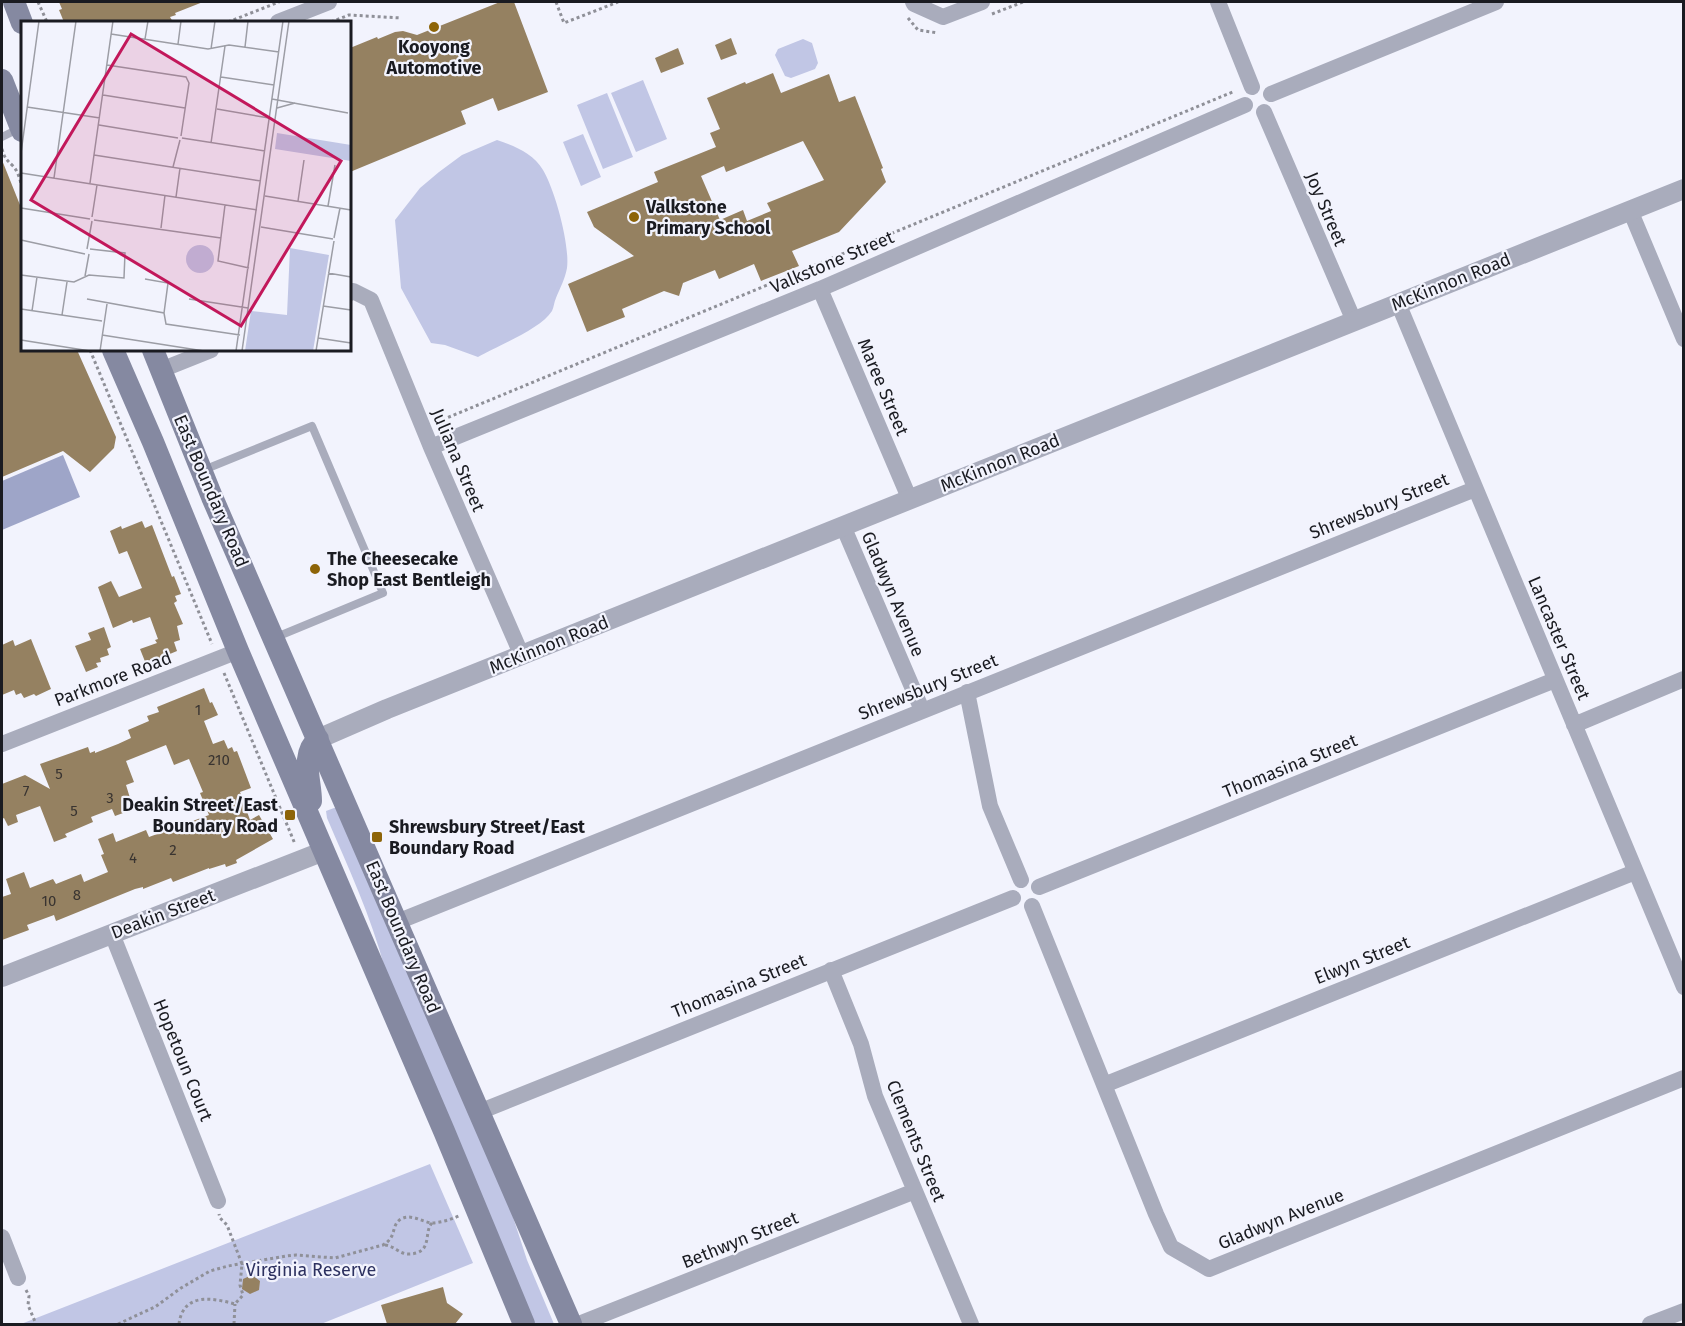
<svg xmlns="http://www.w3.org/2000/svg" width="1685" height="1326" font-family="'Fira Sans',sans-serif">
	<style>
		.green { fill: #c1c6e5 }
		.water { fill: #9ea5c8 }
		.building { fill: #958161; fill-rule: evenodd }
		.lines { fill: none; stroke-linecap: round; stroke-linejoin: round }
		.path { stroke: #8f9098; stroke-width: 3; stroke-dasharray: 3 3; stroke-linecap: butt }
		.service { stroke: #a9acbc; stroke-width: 8 }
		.minor { stroke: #a9acbc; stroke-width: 16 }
		.tertiary { stroke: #a9acbc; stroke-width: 20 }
		.secondary { stroke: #8589a1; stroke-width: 22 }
		.poi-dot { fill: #8d6408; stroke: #f2f3fd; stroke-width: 2 }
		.labels { text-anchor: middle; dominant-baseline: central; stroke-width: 4.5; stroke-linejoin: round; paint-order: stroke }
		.number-label { font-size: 15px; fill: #393431 }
		.poi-label { font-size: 18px; font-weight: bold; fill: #1a1b21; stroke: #f2f3fd; text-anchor: start }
		.street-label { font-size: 18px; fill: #1a1b21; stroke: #f2f3fd }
		.park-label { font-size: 18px; fill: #2d3160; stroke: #f2f3fd }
		.inset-road { fill: none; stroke: #9c9da5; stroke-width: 1.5 }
		.view { fill: #c2185b; fill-opacity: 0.15; stroke: #c2185b; stroke-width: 3 }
		.inset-edge { fill: none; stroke: #1a1b21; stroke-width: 3 }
	</style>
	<rect width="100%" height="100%" fill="#f2f3fd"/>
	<path class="green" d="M803 39 812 43 818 63 815 69 791 78 785 76 775 55 778 49Z
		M643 80 667 139 636 152 611 93Z
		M607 93 633 157 603 169 577 105Z
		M583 134 601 177 581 186 563 142Z
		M497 140C514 146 533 153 543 170 555 190 570 245 567 268 565 279 560 288 556 298 554 302 554 307 552 311 541 329 497 346 478 357L445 345 431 343 401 288 395 220 420 188 439 172 462 155Z
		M334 808H337L510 1208 527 1260 554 1324H535L385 969C371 916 348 867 327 818L326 811Z
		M430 1164 473 1263 321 1324H21Z"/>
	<path class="water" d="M63 455 80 497 2 530V481Z"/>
	<path class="building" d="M59 2H203L175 13 176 15 170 17 173 22H64L59 10 62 9Z
		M500 2H514L548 92 498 111 493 98 461 111 466 124 350 172V48L377 37 378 39 395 32 403 31 417 35Z
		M731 38 737 54 721 60 715 45Z
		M678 48 684 64 661 73 655 58Z
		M773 73 781 93 829 74 839 102 855 96 883 168 881 169 886 182 839 232 792 251 799 266 761 281 754 264 719 279 715 270 683 283 679 296 664 291 622 309 625 317 587 332 568 284 634 256 594 227 587 212 658 182 654 172 716 147 710 133 720 129 707 98 745 82 746 84ZM803 141 824 180 767 203 771 211 747 221 743 210 720 220 701 176 724 166 726 172Z
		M2 160 22 210V350H77L116 437 114 448 90 472 63 451 2 477Z
		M142 521 145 528 152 525 172 577 174 576 181 594 175 596 177 601 174 603 183 624 177 626 180 640 174 642 177 651 146 664 140 649 157 643 155 640 158 639 150 617 133 623 132 620 113 628 98 587 111 581 119 597 142 588 127 551 119 554 110 531 121 526 122 529Z
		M104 627 111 647 107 649 109 655 100 658 101 662 96 663 98 667 86 672 75 646 91 640 88 633Z
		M31 639 51 689 36 696 34 694 24 698 21 693 16 695 14 690 2 695V645L13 640 15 646Z
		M204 688 210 703 212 702 218 715 204 721 213 744 224 740 228 749 232 747 234 752 237 751 251 788 240 792 250 820 259 815 273 839 236 860 237 863 226 867 225 864 209 869V868L173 882 171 878 143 889V887L135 889 56 921 54 915 27 925 29 930 2 940V897L11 894 6 879 24 872 30 888 53 879 56 884 81 874 84 882 108 872 101 855 104 854 98 839 113 833 116 842 146 830 149 837 209 815 200 793 203 792 189 759 174 765 166 745 126 761 134 782 126 785 130 798 127 799 131 810 115 816 112 809 91 817 93 822 65 834 67 837 54 842 40 806 16 815 18 822 8 826 4 818 2 819V784L25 775 50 789 40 764 88 747 90 753 95 751V753L118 744 131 738 128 730 149 721 147 716 159 712 157 707Z
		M252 1275 260 1281 259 1290 250 1294 242 1289 243 1279Z
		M443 1287 447 1303 463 1314 455 1324H387L381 1305Z"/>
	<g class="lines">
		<path class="path" d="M38 2 47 22
			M556 2 564 23 618 2
			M992 14 1023 2
			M908 18 918 30 938 33
			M228 22 279 2
			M331 22 349 15 401 18
			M2 149C5 159 6 159 13 166 18 171 20 180 22 187
			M90 350 212 644
			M437 422 1235 91
			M224 673 295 844
			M385 1245C394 1246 400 1254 408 1254 434 1254 423 1232 432 1223
			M26 1290 29 1296 28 1305 36 1324
			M118 1324 155 1307 181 1288 210 1271 228 1266 286 1256 296 1255 335 1258 383 1245C398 1236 390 1226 401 1219 412 1213 423 1223 433 1223 443 1222 452 1219 461 1215
			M179 1324C183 1292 213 1298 235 1304L243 1295 240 1285 242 1264 227 1225 220 1218 219 1214
			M234 1324 235 1304"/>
		<path class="service" d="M2 137 20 128
			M201 471 312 426 383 593 274 638"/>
		<path class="minor" d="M913 2 914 4 943 17 982 2
			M1218 2 1252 87
			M278 22 329 2
			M1271 94 1496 2
			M1264 112 1354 321
			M1630 210 1684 339
			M820 289 910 500
			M350 293 353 291 371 300 431 447 522 656
			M1398 303 1684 987
			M161 370 211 350
			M431 447 820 289 1245 105
			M843 526 922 710
			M967 692 990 806 1021 880
			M1574 725 1684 679
			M2 744 238 651
			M1039 887 1555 680
			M1032 906 1156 1214 1171 1247 1209 1269 1684 1078
			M397 922 1475 489
			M112 934 218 1201
			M831 970 861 1044 875 1096 971 1324
			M1104 1085 1635 872
			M479 1112 1013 898
			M2 1237 18 1278
			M579 1324 915 1191
			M1650 1324 1684 1311"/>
		<path class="tertiary" d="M318 739 387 709 1684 189
			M2 977 324 851"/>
		<path class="secondary" d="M14 2 22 23
			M2 80 22 131
			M113 350 153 442 238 651 444 1131 524 1324
			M153 350 212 497 571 1324
			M311 801C311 781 300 755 318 739"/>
	</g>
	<g class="poi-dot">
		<circle cx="434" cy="27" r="6"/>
		<circle cx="634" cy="217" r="6"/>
		<circle cx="315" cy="569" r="6"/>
		<rect x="284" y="809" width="12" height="12" rx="3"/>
		<rect x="371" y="831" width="12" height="12" rx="3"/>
	</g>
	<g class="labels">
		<g class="number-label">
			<text x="198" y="710">1</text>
			<text x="219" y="760">210</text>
			<text x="59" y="774">5</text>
			<text x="26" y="791">7</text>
			<text x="110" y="798">3</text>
			<text x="74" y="811">5</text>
			<text x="173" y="850">2</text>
			<text x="133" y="858">4</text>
			<text x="77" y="895">8</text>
			<text x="49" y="901">10</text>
		</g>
		<g class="poi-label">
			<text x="434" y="47" text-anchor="middle">Kooyong<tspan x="434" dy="21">Automotive</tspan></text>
			<text x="646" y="207">Valkstone<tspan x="646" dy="21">Primary School</tspan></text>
			<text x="327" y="559">The Cheesecake<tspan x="327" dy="21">Shop East Bentleigh</tspan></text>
			<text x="278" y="805" text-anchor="end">Deakin Street/East<tspan x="278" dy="21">Boundary Road</tspan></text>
			<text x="389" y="827">Shrewsbury Street/East<tspan x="389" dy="21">Boundary Road</tspan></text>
		</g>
		<g class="street-label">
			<text transform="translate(1326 209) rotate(67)">Joy Street</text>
			<text transform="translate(832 262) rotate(-23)">Valkstone Street</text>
			<text transform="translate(1451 282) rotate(-22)">McKinnon Road</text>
			<text transform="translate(883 387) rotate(67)">Maree Street</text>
			<text transform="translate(458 460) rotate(67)">Juliana Street</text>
			<text transform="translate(1000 463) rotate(-22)">McKinnon Road</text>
			<text transform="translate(211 491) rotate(67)">East Boundary Road</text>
			<text transform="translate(1379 506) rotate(-22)">Shrewsbury Street</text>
			<text transform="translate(893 594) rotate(67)">Gladwyn Avenue</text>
			<text transform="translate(1559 638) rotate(67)">Lancaster Street</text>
			<text transform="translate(549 645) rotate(-22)">McKinnon Road</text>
			<text transform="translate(113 679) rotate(-21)">Parkmore Road</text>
			<text transform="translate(928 687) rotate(-22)">Shrewsbury Street</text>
			<text transform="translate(1290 766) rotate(-22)">Thomasina Street</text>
			<text transform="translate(163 914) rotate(-21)">Deakin Street</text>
			<text transform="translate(403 937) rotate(67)">East Boundary Road</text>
			<text transform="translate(1362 960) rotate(-22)">Elwyn Street</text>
			<text transform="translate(739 986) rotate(-22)">Thomasina Street</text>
			<text transform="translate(183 1060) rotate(68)">Hopetoun Court</text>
			<text transform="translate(916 1141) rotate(68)">Clements Street</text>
			<text transform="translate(1281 1219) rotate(-22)">Gladwyn Avenue</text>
			<text transform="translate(740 1240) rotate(-22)">Bethwyn Street</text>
		</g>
		<g class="park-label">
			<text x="311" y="1270">Virginia Reserve</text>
		</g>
	</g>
	<g transform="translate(21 21)">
		<rect width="330" height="330" fill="#f2f3fd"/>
		<path d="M256 112 330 124V140L254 128ZM165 238a14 14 0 1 1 28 0a14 14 0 1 1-28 0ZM269 227 308 234 292 330H224L230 290 266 294Z" fill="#c1c6e5"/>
		<path class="inset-road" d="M90 13 187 28 208 24 258 31M124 18 127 0M157 23 160 0M224 26 227 0M190 28 194 0M86 44 165 56 168 62 160 115M200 56 253 64M82 74 164 87M251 78 327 92M6 86 79 97M256 87 274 82M196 88 248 97M78 104 157 117M161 117 244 130M190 122 204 25M0 132 18 0M73 134 240 160M152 146 159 119M0 152 236 189M33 157 55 0M69 162 92 0M244 175 330 189M155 176 159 147M277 180 283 139M204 184 197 240 228 247M307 185 314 144M0 187 69 198M71 196 76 164M73 199 200 217M240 206 312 218M140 207 144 174M313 217 319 187M0 219 64 233M66 228 71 200M307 252 330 256M0 254 53 261 68 254 103 257 104 232 69 228M64 255 68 233M124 258 147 262 143 292M66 278 143 292 145 303 219 314M168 278 227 287M302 285 330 289M0 288 81 300M11 290 16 256M41 294 46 261M81 314 183 330M297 317 330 322M0 319 69 330M79 330 86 283M215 330 262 0M221 330 268 0M295 330 313 220"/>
		<path class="view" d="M110 13 320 140 220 305 10 179Z"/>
		<rect width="330" height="330" class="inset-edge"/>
	</g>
	<rect width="1685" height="1326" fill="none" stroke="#1a1b21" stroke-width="6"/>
</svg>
